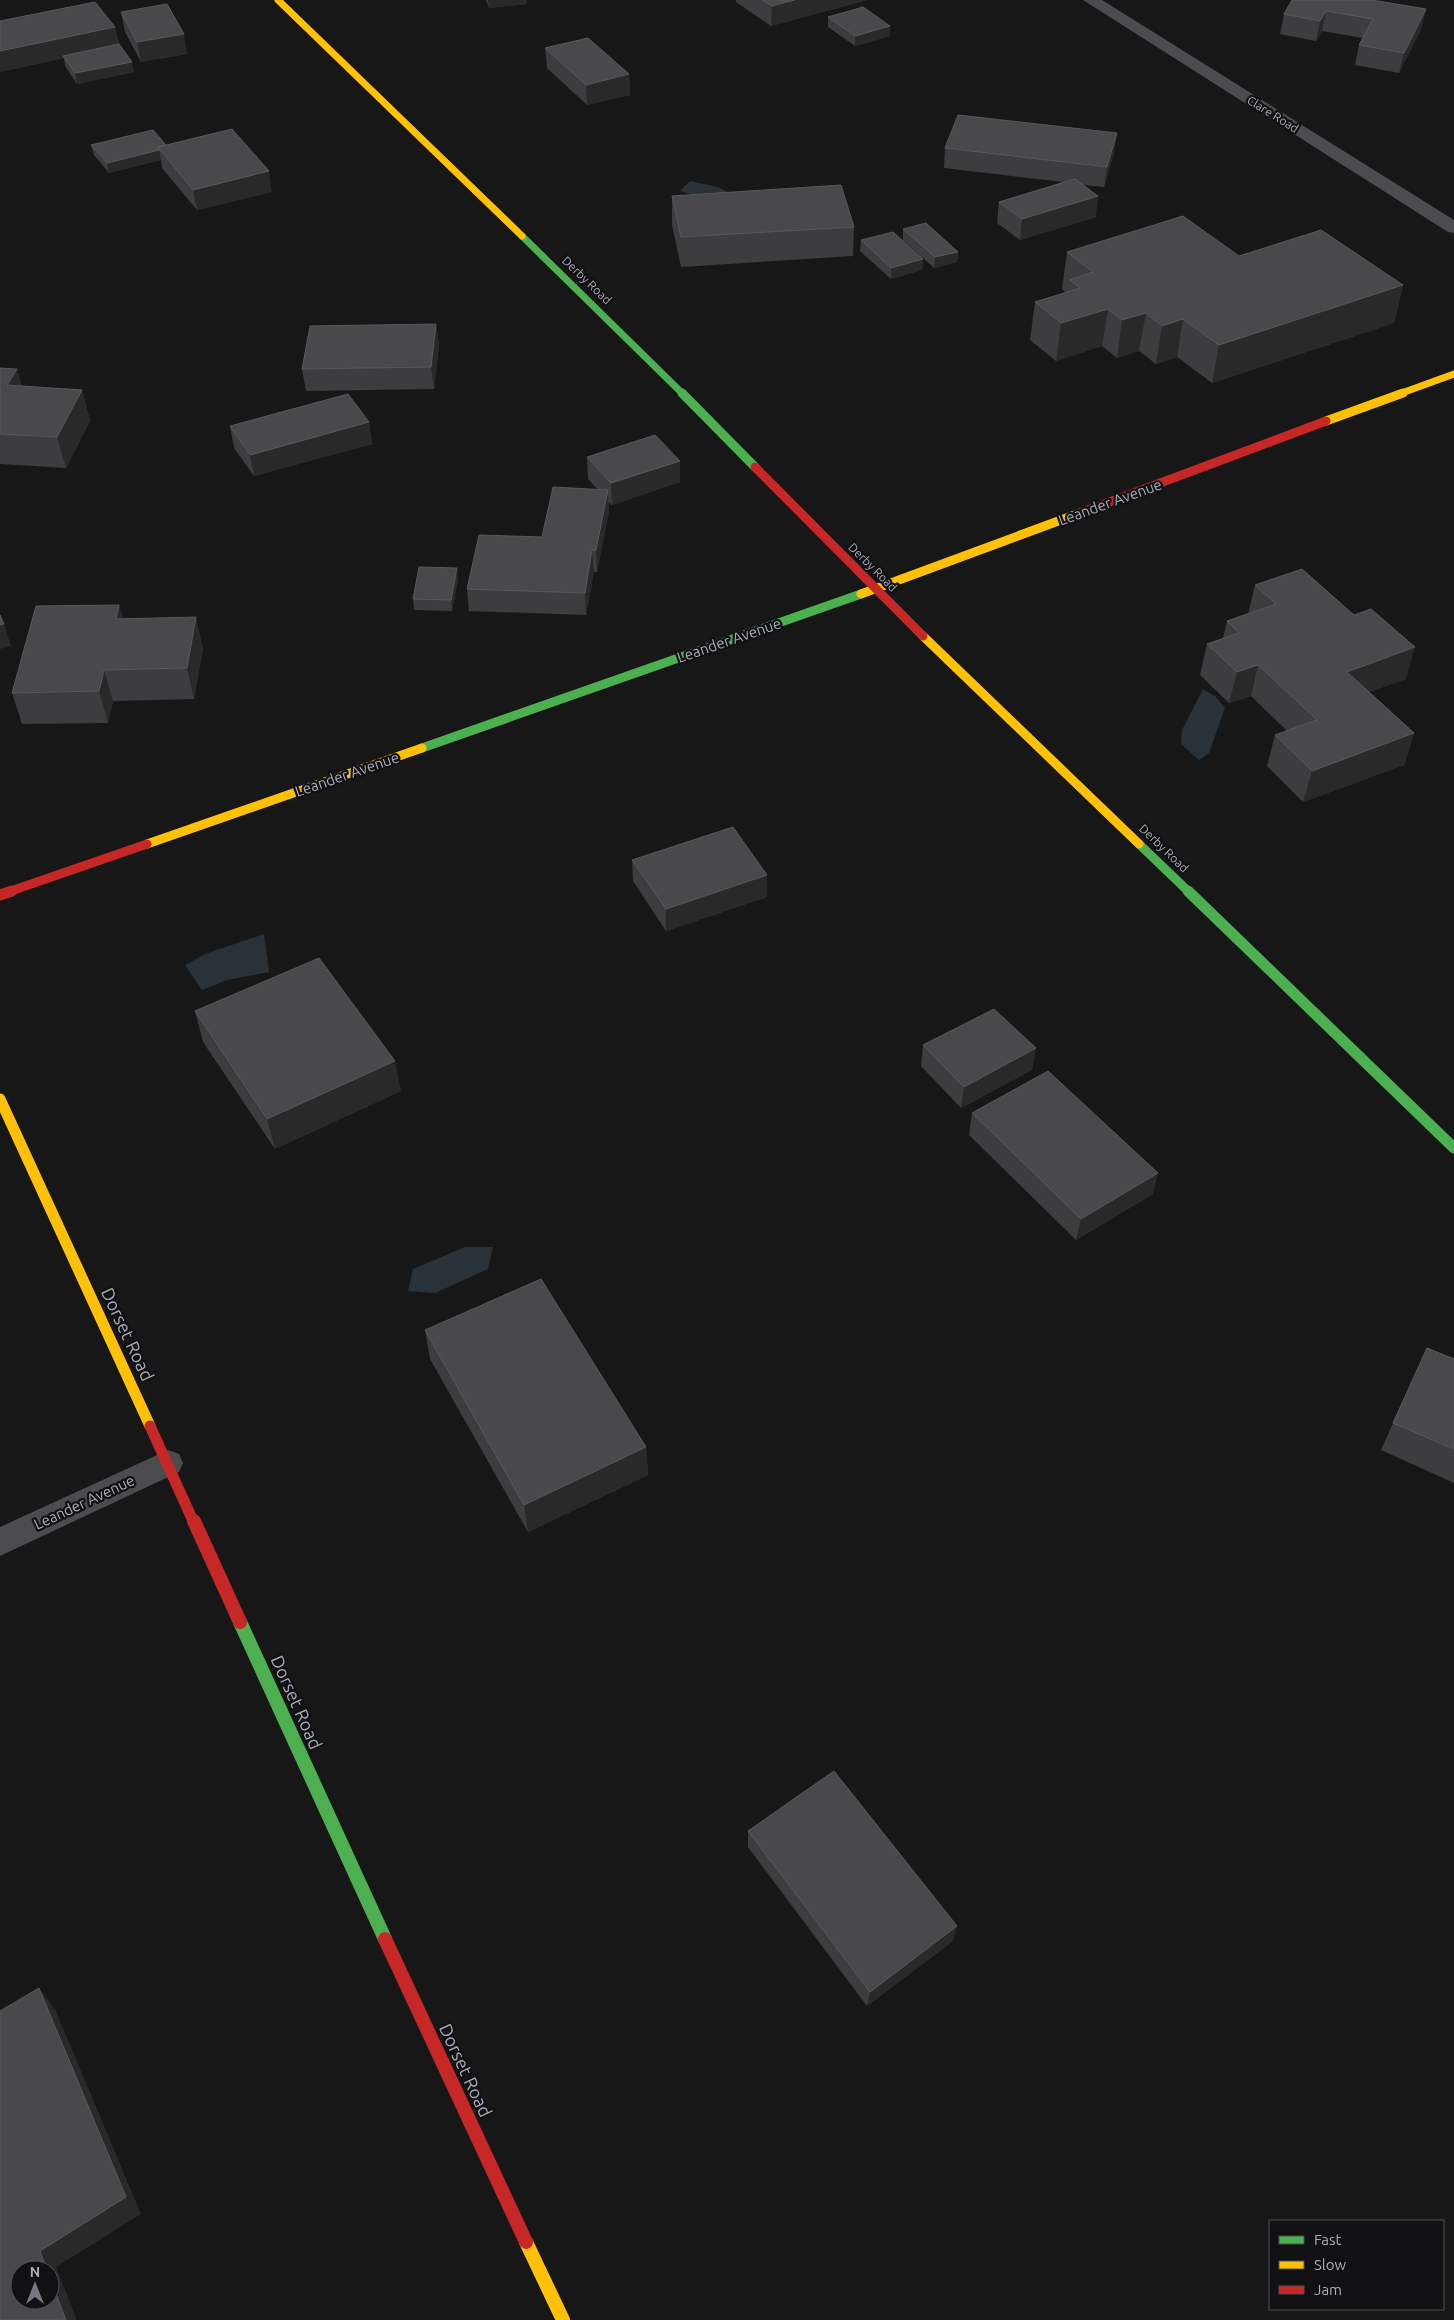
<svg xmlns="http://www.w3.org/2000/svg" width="1454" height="2320" font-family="Ubuntu,sans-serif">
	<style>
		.water { fill: #2a3239 }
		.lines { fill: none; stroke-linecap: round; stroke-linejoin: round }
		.street { fill: #4b4c50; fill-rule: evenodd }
		.fast-far3 { stroke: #4caf50; stroke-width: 7 }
		.fast-far2 { stroke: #4caf50; stroke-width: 9 }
		.fast-far1 { stroke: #4caf50; stroke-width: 11 }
		.fast { stroke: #4caf50; stroke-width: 14 }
		.slow-far3 { stroke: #ffc107; stroke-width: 7 }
		.slow-far2 { stroke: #ffc107; stroke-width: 9 }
		.slow-far1 { stroke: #ffc107; stroke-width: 11 }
		.slow { stroke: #ffc107; stroke-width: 14 }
		.jam-far2 { stroke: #c62828; stroke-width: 9 }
		.jam-far1 { stroke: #c62828; stroke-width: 11 }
		.jam { stroke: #c62828; stroke-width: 14 }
		.wall { fill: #3d3d3f }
		.shaded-wall { fill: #29292a }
		.building { fill: #49494c; stroke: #58595d }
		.labels { text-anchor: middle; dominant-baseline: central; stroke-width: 4.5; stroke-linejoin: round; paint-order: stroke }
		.far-street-label { font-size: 12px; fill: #a8adb8; stroke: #111113 }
		.street-label { font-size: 15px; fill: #a8adb8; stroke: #111113 }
		.near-street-label { font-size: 18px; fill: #a8adb8; stroke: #111113 }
	</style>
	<rect width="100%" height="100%" fill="#171717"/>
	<path class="water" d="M690 181 718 187 736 197 697 196 680 191Z
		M1203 689 1215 696 1225 708 1209 753 1199 760 1181 744 1182 730Z
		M264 934 269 972 227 980 202 990 185 965 205 954Z
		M465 1247H493L488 1269 435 1293 408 1291 413 1269Z"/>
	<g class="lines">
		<path class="street" d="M1083 0H1102L1454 220V233L1448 232Z
			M168 1450 179 1454 183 1463 179 1472 0 1556V1527Z"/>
		<path class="fast-far3" d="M522 236 683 394"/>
		<path class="fast-far2" d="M682 393 755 467
			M422 748 861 594
			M1139 844 1189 892"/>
		<path class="fast-far1" d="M1188 891 1454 1148"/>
		<path class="fast" d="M240 1622 385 1939"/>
		<path class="slow-far3" d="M278 0 522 236
			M1399 394 1454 374"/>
		<path class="slow-far2" d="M1326 421 1403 393
			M861 594 1080 513
			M923 636 1139 844
			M147 844 422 748"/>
		<path class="slow-far1" d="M0 1099 150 1426"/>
		<path class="slow" d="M526 2242 563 2320"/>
		<path class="jam-far2" d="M755 467 923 636
			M1080 513 1326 421
			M8 892 147 844"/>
		<path class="jam-far1" d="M0 895 12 891
			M150 1426 194 1523"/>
		<path class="jam" d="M194 1521 240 1622
			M385 1939 526 2242"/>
	</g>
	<path class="wall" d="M486 0H526L527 4 489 8Z
		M736 0H867L771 26 736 2Z
		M1292 0 1426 9 1421 29 1399 73 1355 65 1359 45 1363 38 1322 31 1316 41 1280 34 1284 14Z
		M121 12 187 54 141 62 125 32Z
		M828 17 890 26V36L855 46 828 27Z
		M0 21 115 27 119 44 134 72 77 84 65 66 64 58 0 72Z
		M545 48 629 74 630 95 587 105 547 68Z
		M91 145H166L272 192 197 210 162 168 161 160 109 173 94 155Z
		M945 148 1114 153 1104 187 1083 185 1096 217 1020 240 997 223 999 202 1063 182 944 168Z
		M672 196 854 227 853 256 681 267 672 225Z
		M903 229 958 252 957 262 934 268 903 240Z
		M861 240 923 259 922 270 891 279 860 251Z
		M1067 252 1239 256 1403 285 1394 323 1212 383 1177 357 1156 364 1139 351 1117 358 1102 346 1056 361 1030 340 1035 302 1066 293 1062 289Z
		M436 324 439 345 434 389 306 391 302 369Z
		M0 368 22 386 82 390 90 421 66 468 0 464Z
		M369 422 372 444 254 476 234 448 230 426Z
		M587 457 680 461V482L612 505 609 502V511L597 572H594L586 615 469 611 467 589 542 537 597 489 588 479Z
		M458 579 452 611 414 610 413 599Z
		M1255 585 1406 679 1369 692 1414 733 1404 765 1303 802 1267 766 1275 735 1287 731 1251 696 1229 703 1200 675 1207 644 1223 638 1227 621 1248 614Z
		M119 605 123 619 203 648 194 699 113 701 108 723 22 724 12 693Z
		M632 860 767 897 666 931 633 881Z
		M195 1011 401 1091 275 1149 203 1042Z
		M923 1045 1036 1048 1032 1070 961 1108 921 1066Z
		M972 1113 1153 1194 1076 1240 969 1135Z
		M425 1330 646 1447 648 1475 528 1532 430 1359Z
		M1427 1348 1454 1359V1483L1381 1450Z
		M748 1831 953 1941 867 2006 748 1847Z"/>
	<path class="shaded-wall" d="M488 0H526L527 4 489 8Z
		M795 0H867L771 26 772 6Z
		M1426 9 1421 29 1399 73 1404 53Z
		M1326 11 1322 31 1316 41 1320 21Z
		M890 26V36L855 46V36Z
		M115 27 119 47 63 56 64 58 0 72V51Z
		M184 34 187 54 141 62 137 42Z
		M132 62 134 72 77 84 75 73Z
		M629 74 630 95 587 105 586 85Z
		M1117 133 1114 153 1104 187 1107 167Z
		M159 150 161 160 109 173 107 163Z
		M269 171 272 192 197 210 193 190Z
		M1098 196 1096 217 1020 240 1022 219Z
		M958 252 957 262 934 268 935 257Z
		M923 259 922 270 891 279V268Z
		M1403 285 1394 323 1212 383 1219 345Z
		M1108 309 1102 346 1056 361 1061 323Z
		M1146 313 1139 351 1117 358 1122 320Z
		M1183 319 1177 357 1156 364 1162 326Z
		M436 324 439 345 434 389 431 367Z
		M17 369 26 399 7 385Z
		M82 390 90 421 66 468 57 437Z
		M369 422 372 444 254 476 250 455Z
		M680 461V482L612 505 611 483Z
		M608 490 609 511 597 572 596 550Z
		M592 550 594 572 586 615 585 593Z
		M457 568 458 579 452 611 451 600Z
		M119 605 128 636 116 619Z
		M196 617 203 648 194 699 187 668Z
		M4 624 11 646 0 649V625Z
		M1415 647 1406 679 1338 703 1347 672Z
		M1258 665 1251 696 1229 703 1237 672Z
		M104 670 113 701 108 723 99 691Z
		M1414 733 1404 765 1303 802 1312 771Z
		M767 875V897L666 931V909Z
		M1036 1048 1032 1070 961 1108 964 1087Z
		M395 1061 401 1091 275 1149 267 1119Z
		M1158 1173 1153 1194 1076 1240 1081 1219Z
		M646 1447 648 1475 528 1532 524 1505Z
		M957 1926 953 1941 867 2006 870 1992Z
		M39 1988 55 2009 141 2214 56 2267 77 2320H66L50 2278V2270H47L40 2251Z"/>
	<path class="building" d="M762 0H795L772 6Z
		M1292 0H1372L1426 9 1404 53 1359 45 1373 19 1326 11 1320 21 1284 14Z
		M95 2 115 27 0 51V21Z
		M167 4 184 34 137 42 121 12Z
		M863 7 890 26 855 36 828 17Z
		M588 38 629 74 586 85 545 48Z
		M119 44 132 62 75 73 63 56Z
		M958 115 1117 133 1107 167 945 148Z
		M232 129 269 171 193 190 158 147Z
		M153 130 166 145 158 147 159 150 107 163 91 145Z
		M1075 179 1098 196 1022 219 999 202Z
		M841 185 854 227 681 237 672 196Z
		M1183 216 1239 256 1321 230 1403 285 1219 345 1183 319 1162 326 1146 313 1122 320 1108 309 1061 323 1035 302 1080 288 1070 280 1093 272 1067 252Z
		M926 223 958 252 935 257 903 229Z
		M893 232 923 259 891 268 861 240Z
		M436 324 431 367 302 369 310 326Z
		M0 368 17 369 7 385 82 390 57 437 0 434Z
		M348 394 369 422 250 455 230 426Z
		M655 435 680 461 611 483 587 457Z
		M553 487 608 490 596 550H592L585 593 467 589 479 535 542 537Z
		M419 567 457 568 451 600 413 599Z
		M1302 569 1354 615 1371 609 1415 647 1347 672 1414 733 1312 771 1275 735 1317 720 1258 665 1237 672 1207 644 1239 633 1227 621 1276 604 1255 585Z
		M119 605 116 619 196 617 187 668 104 670 99 691 12 693 36 606Z
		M0 615 4 624 0 625Z
		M733 827 767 875 666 909 632 860Z
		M319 958 395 1061 267 1119 195 1011Z
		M994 1009 1036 1048 964 1087 923 1045Z
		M1048 1071 1158 1173 1081 1219 972 1113Z
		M541 1279 646 1447 524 1505 425 1330Z
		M1427 1348 1454 1359V1449L1393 1423Z
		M834 1771 957 1926 870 1992 748 1831Z
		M39 1988 126 2197 40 2251 47 2270H20V2300H50V2278L66 2320H0V2011Z"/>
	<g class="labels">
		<g class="far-street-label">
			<text transform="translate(1273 114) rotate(32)">Clare Road</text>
			<text transform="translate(587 280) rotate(44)">Derby Road</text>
			<text transform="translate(873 567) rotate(45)">Derby Road</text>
			<text transform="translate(1164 848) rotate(44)">Derby Road</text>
		</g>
		<g class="street-label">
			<text transform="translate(1110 502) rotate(-20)">Leander Avenue</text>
			<text transform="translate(729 640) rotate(-19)">Leander Avenue</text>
			<text transform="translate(347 774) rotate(-19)">Leander Avenue</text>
			<text transform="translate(84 1502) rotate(-25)">Leander Avenue</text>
		</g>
		<g class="near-street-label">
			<text transform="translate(128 1334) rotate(65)">Dorset Road</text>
			<text transform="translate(297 1702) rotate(66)">Dorset Road</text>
			<text transform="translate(466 2070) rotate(65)">Dorset Road</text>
		</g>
	</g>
	<rect x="1269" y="2220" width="175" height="90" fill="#111113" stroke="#4d4f55"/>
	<rect x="1279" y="2236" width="25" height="8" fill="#4caf50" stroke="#4d4f55"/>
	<text x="1314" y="2245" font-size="15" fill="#a8adb8">Fast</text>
	<rect x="1279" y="2261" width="25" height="8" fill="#ffc107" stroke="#4d4f55"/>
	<text x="1314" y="2270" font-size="15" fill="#a8adb8">Slow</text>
	<rect x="1279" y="2286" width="25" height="8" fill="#c62828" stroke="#4d4f55"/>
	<text x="1314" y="2295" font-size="15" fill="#a8adb8">Jam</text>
	<g transform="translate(35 2285)"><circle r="24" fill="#111113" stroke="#4d4f55"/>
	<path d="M0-4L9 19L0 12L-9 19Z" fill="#757880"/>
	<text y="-8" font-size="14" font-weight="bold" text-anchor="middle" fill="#a8adb8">N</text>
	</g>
</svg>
